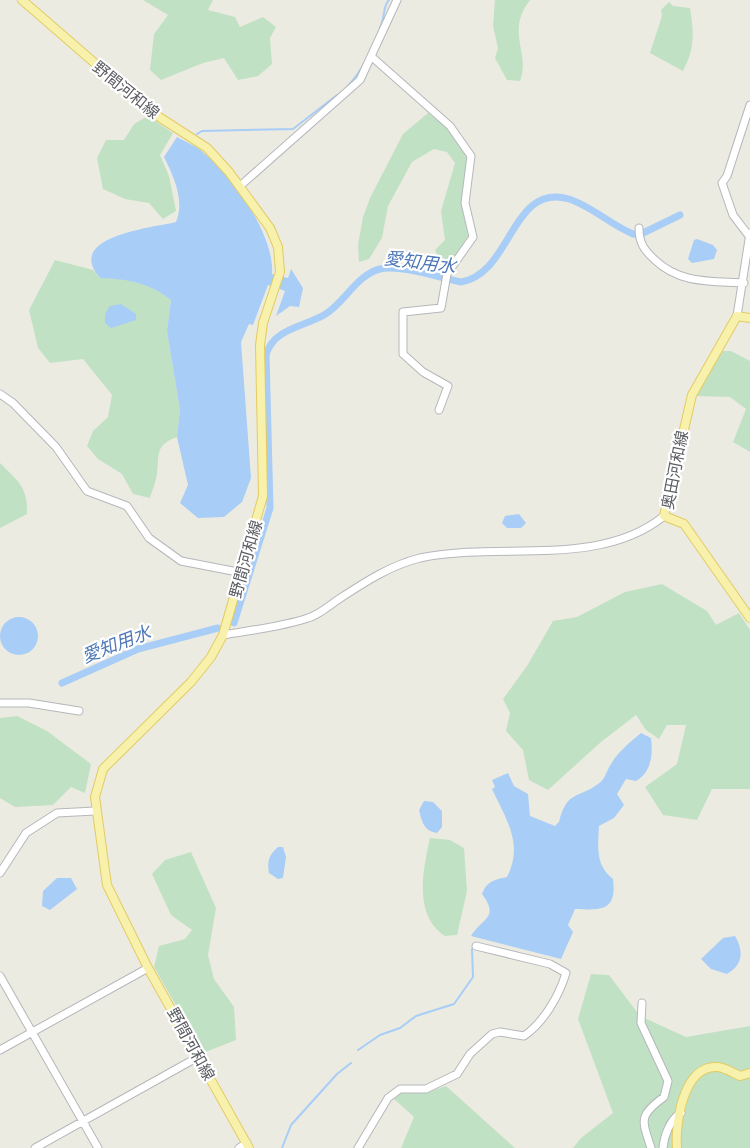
<svg xmlns="http://www.w3.org/2000/svg" width="750" height="1148" font-family="'Roboto Condensed','Noto Sans JP',sans-serif">
	<style>
		.green { fill: #c1e1c4 }
		.water { fill: #a8cdf6 }
		.lines { fill: none; stroke-linecap: round; stroke-linejoin: round }
		.stream { stroke: #a8cdf6; stroke-width: 2 }
		.canal { stroke: #a8cdf6; stroke-width: 7 }
		.minor-casing { stroke: #b5b7bb; stroke-width: 9 }
		.major-casing { stroke: #e3cb64; stroke-width: 10 }
		.minor { stroke: #fff; stroke-width: 7 }
		.major { stroke: #f7f1ac; stroke-width: 8 }
		.labels { text-anchor: middle; dominant-baseline: central; stroke-width: 4.5; stroke-linejoin: round; paint-order: stroke }
		.street-label { font-size: 16px; fill: #5b5d62; stroke: #fff }
		.water-label { font-size: 18px; font-style: italic; fill: #4e77b7; stroke: #fff }
	</style>
	<rect width="100%" height="100%" fill="#ecebe2"/>
	<path class="green" d="M143 0H213L208 10 235 17 240 27 263 17 276 27 270 38 272 64 258 76 238 80 224 58 203 63 161 80 150 70 154 34 168 15Z
		M495 0H530C505 32 531 53 520 81L507 80 495 58 498 48 493 26Z
		M669 2 673 6 690 8C694 33 695 48 683 71L650 53 662 16 661 10Z
		M428 113 448 129 467 157 461 202 468 236 452 261H440L435 250 445 240 441 211 455 163 447 152 434 149 412 162 388 206 382 238 369 259 359 262 358 245 363 217 370 198 403 134Z
		M148 116 173 133 160 155 169 176 176 211 163 219 149 203 125 199 103 189 97 158 106 140H124L134 124Z
		M55 260 93 270 100 278C128 278 149 283 171 300L167 331 180 410 177 437C155 445 159 454 157 474 156 482 152 490 150 498L133 494 122 474 98 459 87 446 93 431 108 417 112 395 83 359 50 363 38 348 29 310Z
		M721 351H731L750 361V452L733 442 746 409 730 397 696 396Z
		M0 463C18 481 28 487 27 514L0 528Z
		M662 584 707 611 716 625 739 613 750 630V789H712L697 820 663 815 645 787 677 764 686 725H667L659 739 646 730 636 715 601 742 548 790 529 780 523 750 506 731 510 713 503 699 527 666 553 621 577 617 625 592Z
		M17 716 47 731 91 764 85 793 71 787 53 805 15 807 0 798V718Z
		M430 838 450 840 464 848 467 891 457 935 445 936C413 915 423 869 430 838Z
		M191 852 216 908 208 955 214 979 234 1007 236 1040 203 1053 154 967 159 946 185 939 192 930 171 915 152 874 165 860Z
		M591 974 609 975 640 1016 686 1037 750 1026V1148H573L581 1138 613 1113 578 1019Z
		M446 1086 515 1148H401L414 1117 394 1099 401 1091 426 1093Z"/>
	<path class="water" d="M177 137C186 142 198 147 205 154 234 178 275 236 272 274L288 278 291 269 303 288 299 307 290 306 276 316 285 291 268 285 253 325 249 324 241 342 251 478 242 502 224 517 198 518 180 503 188 485 177 437 180 410 167 331 171 300C149 283 128 279 100 278 64 237 150 228 176 222 185 201 174 177 164 157Z
		M697 239 713 245 717 250 714 259 692 263 688 259 694 240Z
		M121 304 136 314V320L111 328 105 323V314L110 306Z
		M519 514 526 523 521 528H507L502 523 505 516Z
		M0 636a19 19 0 1 1 38 0a19 19 0 1 1-38 0Z
		M641 733 651 738C653 753 652 772 636 781L626 779 617 794 624 805 614 818 599 826C598 847 595 865 613 879 617 912 601 910 575 909L568 925 573 932 561 959 471 936C482 918 500 918 482 894 487 881 494 880 507 877 524 844 506 819 492 789L495 787 492 780 508 773 514 786 528 794 530 816 555 826 559 822C567 790 578 799 598 784 606 779 606 771 611 764 618 752 630 742 641 733Z
		M424 801 433 802 442 811V827L437 833C424 831 422 822 419 810Z
		M278 847H283L286 857 283 878 278 879 269 873C267 861 269 855 278 847Z
		M57 878H71L77 889 50 910 42 906 43 891Z
		M735 936C744 951 743 965 727 974L711 969 701 959 723 938Z"/>
	<g class="lines">
		<path class="stream" d="M346 88C362 72 376 44 382 22 385 14 383 6 389 0
			M197 134 202 131 293 129 337 95
			M358 1050 380 1035 400 1028 416 1016 454 1004 473 977 472 949
			M282 1148 291 1125 337 1074 351 1063"/>
		<path class="canal" d="M234 623 270 508 266 355C273 329 303 327 324 315 344 304 356 275 380 269 399 264 441 278 461 282 512 274 511 182 569 199 591 206 611 225 633 234H641L680 215
			M62 683 138 649 218 628"/>
		<defs>
			<path id="minor" d="M372 57 450 126 471 156 465 203 473 237 447 274 441 308 403 312V354L423 372 448 386 439 410
				M240 186 360 80 397 0
				M639 228C639 243 644 250 655 260 680 284 711 281 744 283
				M749 236 733 215 722 183 727 176 750 105
				M737 316 750 233
				M0 394 13 403 56 447 87 491 127 506 149 538 181 561 243 573
				M223 635C251 630 282 627 308 618 319 615 330 605 339 599 365 582 391 565 420 558 498 541 599 569 664 516
				M0 703H29L79 711
				M0 873 26 833 57 813 95 811
				M0 976 98 1148
				M642 1003 641 1023 668 1081 664 1097C638 1116 642 1120 651 1148
				M0 1050 148 968
				M35 1148 198 1057
				M239 1148 247 1143
				M358 1148 388 1098 400 1089H426L457 1074 470 1054 492 1034 500 1032 524 1036C544 1022 559 996 566 973L550 964 476 946
				M663 1148C664 1136 670 1119 681 1113"/>
			<path id="major" d="M22 0 150 111 207 148 229 172 270 228 278 247 280 272 263 323 260 345 263 496 223 635 211 657 191 682 103 769 95 797 107 885 148 968 249 1148
				M750 318 737 316 692 395 664 516 684 524 750 618
				M677 1148C675 1124 683 1064 718 1067 726 1068 733 1073 740 1076L750 1073"/>
		</defs>
		<use href="#minor" class="minor-casing"/>
		<use href="#major" class="major-casing"/>
		<use href="#minor" class="minor"/>
		<use href="#major" class="major"/>
	</g>
	<g class="labels">
		<g class="street-label">
			<text transform="translate(126 90) rotate(39)">野間河和線</text>
			<text transform="translate(675 470) rotate(-79)">奥田河和線</text>
			<text transform="translate(246 559) rotate(-74)">野間河和線</text>
			<text transform="translate(191 1044) rotate(61)">野間河和線</text>
		</g>
		<g class="water-label">
			<text transform="translate(420 262) rotate(7)">愛知用水</text>
			<text transform="translate(116 644) rotate(-21)">愛知用水</text>
		</g>
	</g>
</svg>
